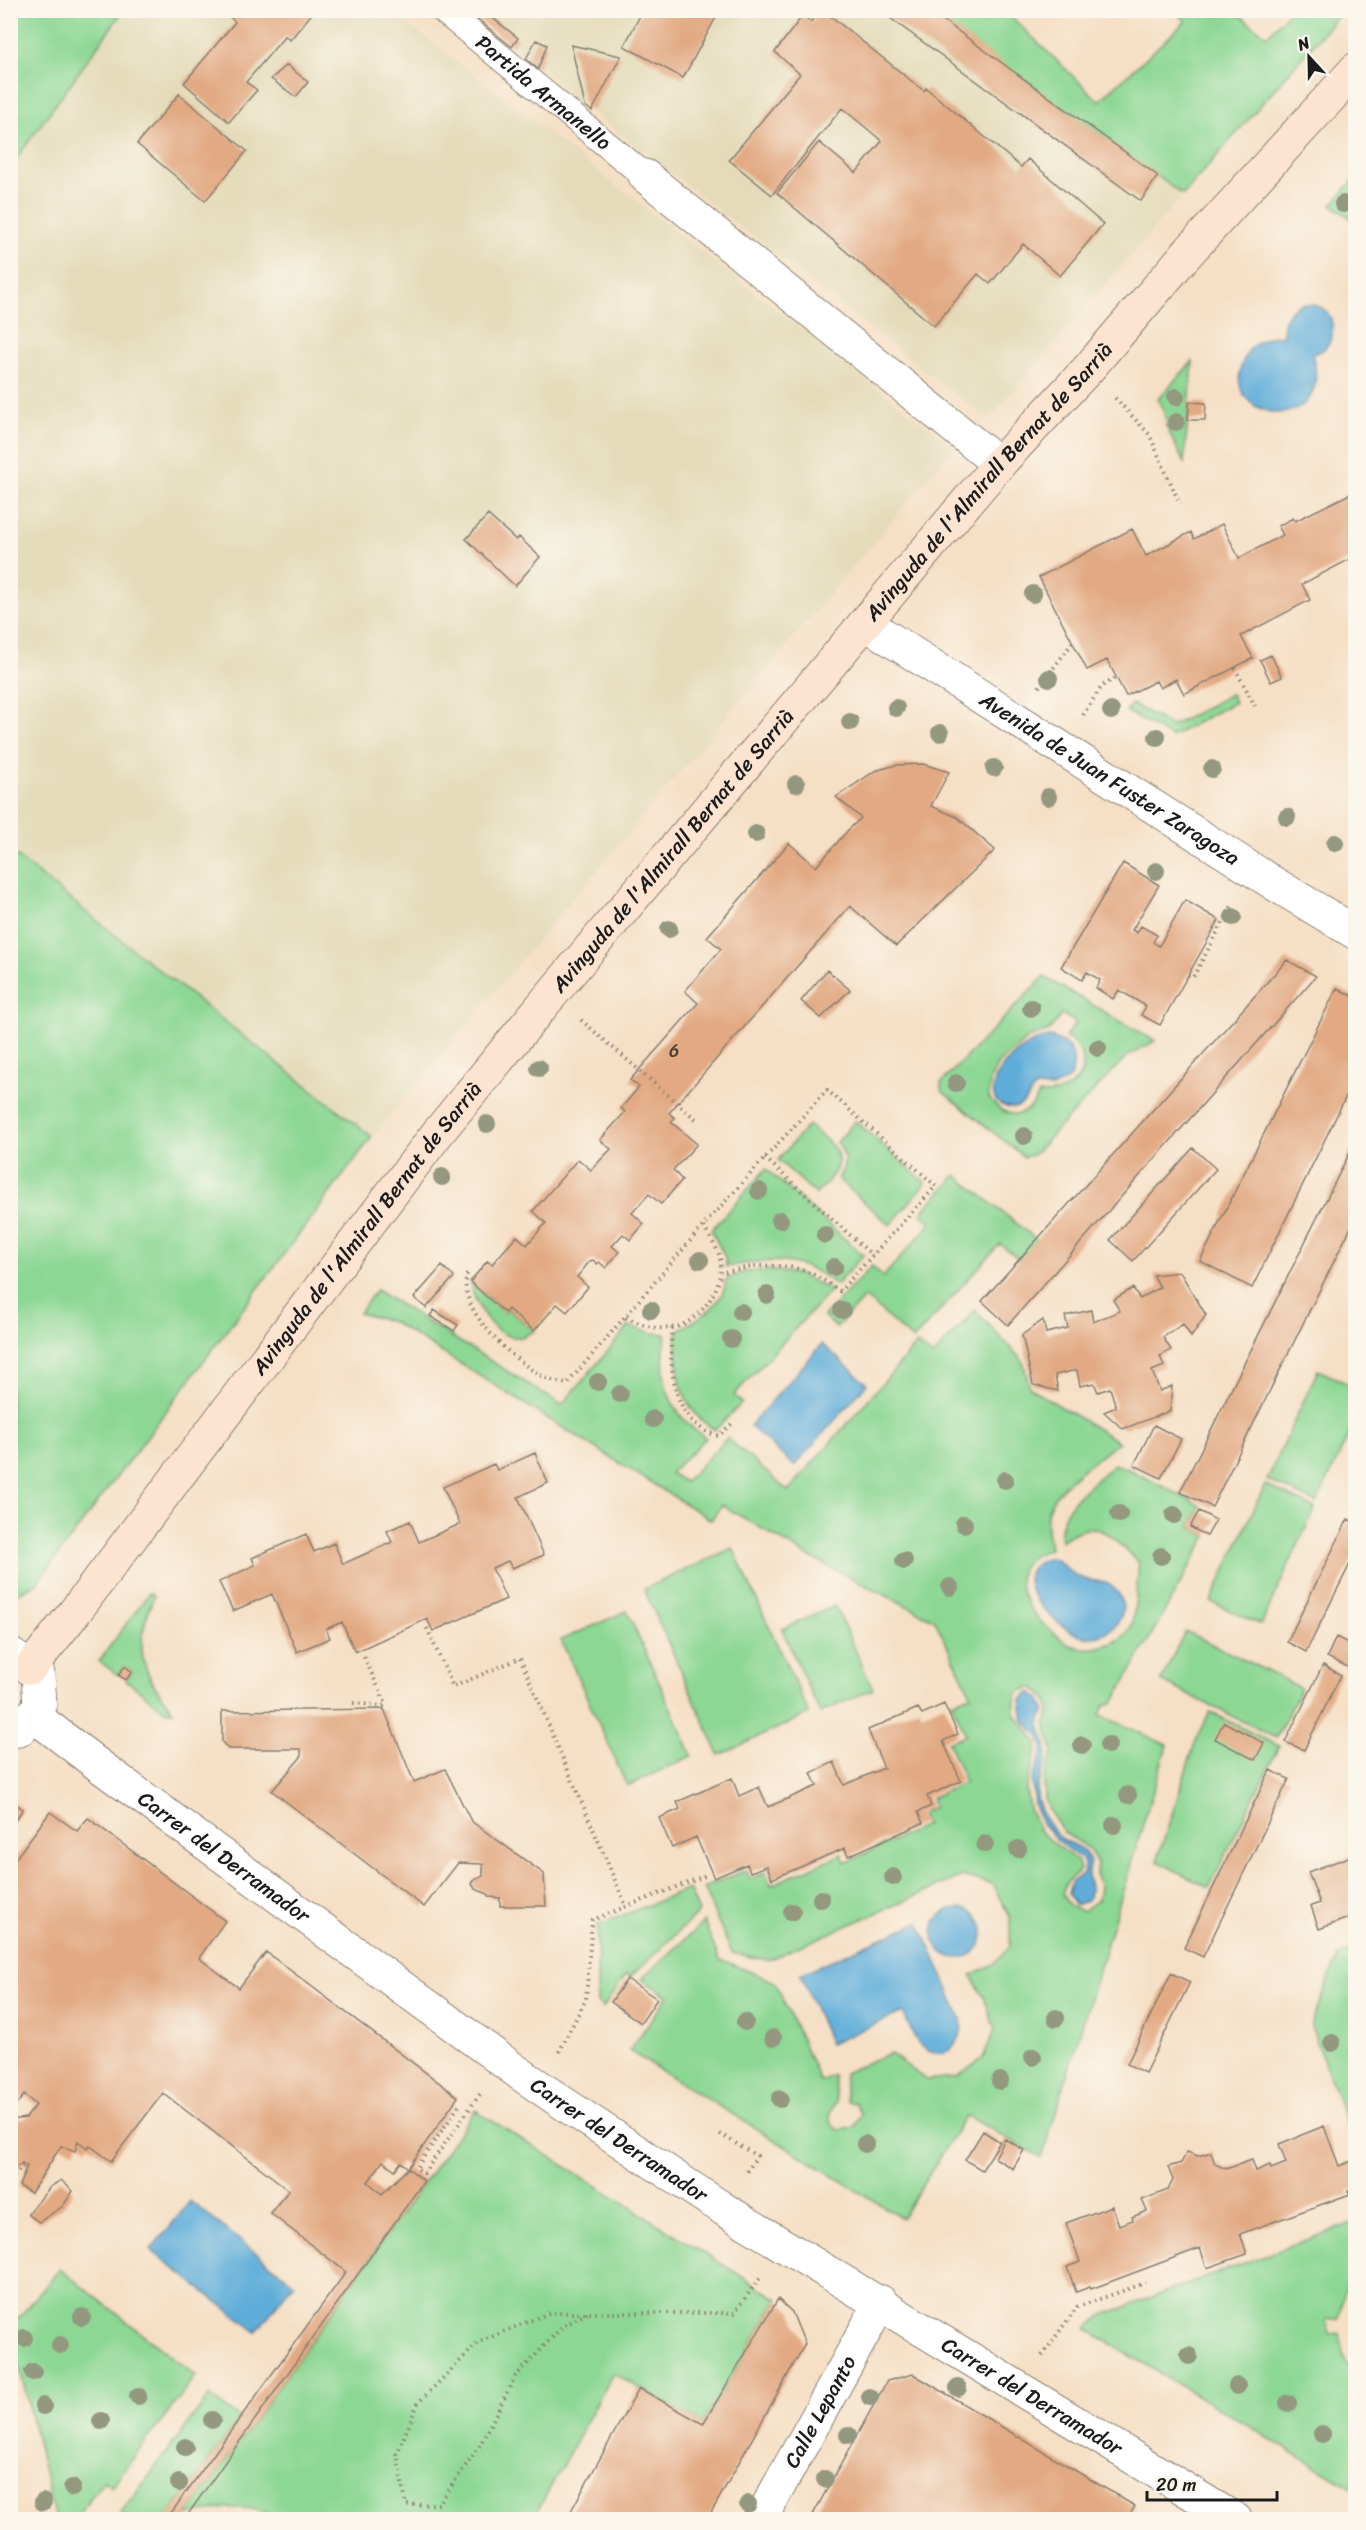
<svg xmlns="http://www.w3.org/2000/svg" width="1366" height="2530" font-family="Sriracha,sans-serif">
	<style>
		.built { fill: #e4dbba }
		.green { fill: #8cd794; stroke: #547a58; stroke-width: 1.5; fill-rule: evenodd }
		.water { fill: #5fadd9; stroke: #3e647a; stroke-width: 1.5 }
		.building { fill: #e2a982; fill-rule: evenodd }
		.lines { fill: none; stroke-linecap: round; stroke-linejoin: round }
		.lane-casing { stroke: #887e70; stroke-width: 28 }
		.street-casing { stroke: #887e70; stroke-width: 35 }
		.secondary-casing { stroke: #887e70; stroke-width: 35 }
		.path { stroke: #887e70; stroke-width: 4; stroke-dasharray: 1.5 4.5; stroke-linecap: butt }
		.lane { stroke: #fff; stroke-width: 26 }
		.street { stroke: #fff; stroke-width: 33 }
		.secondary { stroke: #fde4d0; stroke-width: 33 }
		.tree { fill: #93987f }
		.labels { text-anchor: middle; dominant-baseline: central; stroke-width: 4.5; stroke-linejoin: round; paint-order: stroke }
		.number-label { font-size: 18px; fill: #4e3f36 }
		.street-label { font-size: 21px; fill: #1c1c1c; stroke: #fbf7ec }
	</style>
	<rect width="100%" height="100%" fill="#fbf7ec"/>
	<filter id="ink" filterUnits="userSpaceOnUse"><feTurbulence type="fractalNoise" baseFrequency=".0167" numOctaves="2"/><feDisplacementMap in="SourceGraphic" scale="12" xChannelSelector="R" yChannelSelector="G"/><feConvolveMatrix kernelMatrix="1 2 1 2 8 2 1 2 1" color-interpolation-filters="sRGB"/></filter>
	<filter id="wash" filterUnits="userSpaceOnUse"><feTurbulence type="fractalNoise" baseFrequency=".008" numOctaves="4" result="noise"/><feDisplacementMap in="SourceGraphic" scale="24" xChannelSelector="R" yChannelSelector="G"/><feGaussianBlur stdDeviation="1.35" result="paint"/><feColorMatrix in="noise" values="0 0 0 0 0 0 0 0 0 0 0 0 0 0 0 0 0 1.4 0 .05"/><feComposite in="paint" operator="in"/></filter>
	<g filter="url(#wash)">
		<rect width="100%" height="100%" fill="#f5dfc5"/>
		<path class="built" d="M123 11H391L954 447 372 1137 140 955 11 851 10 166Z
			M467 11H929L1183 195 990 418 983 416 585 106Z"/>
		<path class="green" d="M11 10 123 11 11 166 10 11Z
			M946 11H1005L1099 101 1186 21 1173 11H1234L1267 36 1290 11H1342L1183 195 939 18Z
			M1355 178V221L1332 205Z
			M1193 361 1184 463 1166 426 1167 420 1158 399Z
			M1231 694 1235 702 1171 737 1126 711 1132 704 1172 726Z
			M10 851 140 955 372 1137 37 1583 11 1597Z
			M1044 977 1155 1041 1126 1057 1033 1155 1024 1157 942 1091 941 1083ZM1062 1014 1076 1023 1065 1037C1100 1057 1080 1097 1039 1094 1027 1121 1005 1119 989 1098L990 1080 998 1063 1030 1037 1049 1031Z
			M855 1121 926 1183 890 1225 838 1179C847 1164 847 1156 837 1142Z
			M808 1125C843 1152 850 1160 816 1194L778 1160Z
			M766 1169 863 1255 836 1285C799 1255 770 1259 726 1267L725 1257 711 1230Z
			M956 1175 1038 1241 1020 1260 1000 1244 913 1340 865 1297 836 1328 824 1316 872 1266 883 1277 931 1223 921 1213Z
			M769 1270 798 1274 831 1290 734 1395 742 1403 715 1430C685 1412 677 1383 677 1350 677 1345 675 1337 678 1332 680 1328 686 1327 689 1324 706 1314 725 1301 726 1279L748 1271Z
			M470 1282 505 1313 508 1309 534 1331C530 1333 525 1336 521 1337 494 1341 474 1303 470 1282Z
			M376 1290 562 1405 629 1326 652 1333 666 1334C658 1379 667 1413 706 1438L670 1473 685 1482 727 1438 788 1491 917 1344 933 1356 975 1310 1023 1361 1030 1388 1119 1442C1099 1458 1059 1483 1049 1507 1044 1519 1048 1536 1050 1549 997 1565 1024 1611 1055 1634 1060 1637 1065 1643 1070 1645 1082 1650 1095 1649 1106 1645 1116 1643 1126 1636 1131 1627 1136 1616 1137 1576 1139 1563 1110 1537 1099 1513 1061 1541 1055 1507 1092 1485 1114 1464L1131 1470 1201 1506 1190 1527 1207 1536 1113 1703 1104 1705 1100 1715 1167 1745 1042 2158 966 2115 902 2218 629 2051 668 1996 642 1979 704 1922 719 1959 775 1982 820 2081 834 2075 836 2103C828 2113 827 2122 838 2130L853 2128 861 2114 856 2103 846 2101 844 2073 890 2053 926 2080 956 2077 983 2058 995 2029 984 1997 971 1975 994 1964 1010 1946V1917L992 1884 962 1876 768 1960 732 1953 703 1888 746 1870 750 1879 765 1872 771 1885 842 1854 845 1863 926 1825 921 1813 934 1807 931 1798 965 1782 948 1742 966 1735 951 1702 971 1695 935 1620 806 1555 722 1505 711 1520 393 1322 359 1313ZM1031 1687C1047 1694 1054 1708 1045 1723L1053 1751 1044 1779 1045 1799 1051 1814 1064 1833 1089 1849 1097 1864 1096 1876 1100 1887 1098 1900 1083 1911 1069 1906 1062 1893 1066 1883 1080 1870 1078 1862 1041 1833 1029 1809 1026 1789 1038 1744C1027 1722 1006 1721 1018 1692Z
			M1318 1370 1355 1387V1421L1317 1503 1267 1480Z
			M1265 1485 1315 1508 1261 1625 1211 1602Z
			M733 1548 809 1714 719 1755 644 1589Z
			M149 1593 154 1596C133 1647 139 1669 173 1711H166L126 1680 132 1672 125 1666 118 1675 99 1661Z
			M835 1606 873 1689 820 1713 782 1629Z
			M627 1611 692 1756 627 1786 561 1640Z
			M1185 1631 1301 1688 1276 1738 1161 1681Z
			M1210 1712 1279 1746 1209 1888 1157 1861 1195 1743Z
			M689 1889 699 1912 630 1977 626 1974 603 2008 597 2003 598 1925Z
			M1355 1949H1356L1355 2146 1311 2026 1338 1956Z
			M475 2110 778 2299 703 2424 613 2373 533 2519 276 2520C251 2499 214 2509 186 2517Z
			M1355 2222V2274C1343 2283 1342 2304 1339 2319L1327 2320 1329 2334 1340 2333C1340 2351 1346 2365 1355 2381V2490L1086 2329 1101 2316Z
			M60 2269 196 2376 111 2487 104 2481 75 2519H55L11 2330V2327Z
			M209 2396 240 2418 166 2519H129L121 2513Z"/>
		<path class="water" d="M1301 304C1310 304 1317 304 1324 309 1335 318 1335 338 1325 348 1322 351 1316 353 1312 354 1338 440 1212 423 1245 357 1252 342 1267 336 1283 335 1283 321 1286 310 1301 304Z
			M1049 1037C1072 1042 1079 1058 1069 1079L1052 1088 1035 1087C1027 1100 1019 1114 1002 1105 1000 1104 996 1101 995 1099 984 1073 1027 1039 1049 1037Z
			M822 1344 867 1384 794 1466 750 1426Z
			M1051 1558C1063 1561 1066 1570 1077 1576 1092 1585 1105 1575 1118 1593 1133 1615 1109 1641 1085 1637 1064 1634 1009 1586 1035 1565 1040 1561 1044 1559 1051 1558Z
			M1030 1692 1040 1698 1045 1710 1039 1725C1043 1733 1047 1741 1047 1751 1047 1777 1028 1782 1042 1812 1045 1820 1054 1833 1061 1838 1072 1845 1084 1847 1089 1860 1092 1867 1087 1872 1088 1878 1090 1887 1091 1891 1088 1900L1075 1905 1068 1894 1071 1883 1085 1872 1083 1860 1056 1839 1042 1823 1034 1805 1032 1781 1043 1748 1039 1735 1024 1722 1021 1700Z
			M933 1933a25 25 0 1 1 50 0a25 25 0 1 1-50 0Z
			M919 1922 961 2018C966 2043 944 2065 921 2046 913 2039 908 2022 903 2012L830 2044 800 1974Z
			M190 2201 294 2283 256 2332 151 2250Z"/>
		<g id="blocks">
			<path class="building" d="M222 10H315L290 40 285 36 246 82 257 90 229 122 184 83 235 22Z
				M479 10H500L494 19 518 38 512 47 475 17Z
				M643 10H720L683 78 624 46Z
				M820 10H823L924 91 926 88 1021 167 1028 159 1103 224 1060 276 1023 244 990 284 978 274 934 326 777 193 819 142 856 173 882 141 842 108 772 195 729 160 800 74 775 52 803 15 811 22Z
				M879 10H929L1158 176 1141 201Z
				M536 40 547 45 538 69 526 59Z
				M571 45 621 56 592 111 585 106Z
				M287 65 308 82 296 97 271 79Z
				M179 94 247 151 205 201 137 144Z
				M1189 402 1206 403 1205 420H1188Z
				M1356 491V556L1302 584 1310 600 1241 636 1253 658 1184 694 1176 679 1160 688 1156 681 1126 696 1107 660 1087 670 1039 577 1132 529 1146 556 1191 532 1194 539 1222 524 1239 558 1283 535 1278 526 1293 518 1295 521Z
				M488 515 516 540 519 537 540 557 515 586 466 539Z
				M1271 655 1282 677 1271 682 1260 660Z
				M923 764 949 772 931 806 957 817 995 850 896 946 850 906 669 1113 675 1118 671 1122 697 1144 673 1170 682 1180 661 1204 649 1194 632 1213 644 1224 630 1240 623 1234 612 1246 619 1252 606 1268 599 1262 597 1264 593 1260 590 1261 577 1277 588 1287 567 1312 557 1304 534 1331 508 1309 505 1313 470 1282 487 1261 492 1264 517 1236 527 1245 546 1223 533 1211 578 1159 591 1170 611 1149 600 1140 625 1112 621 1108 639 1087 630 1080 698 1003 685 991 721 949 707 937 789 843 816 867 849 829 861 818 836 797 875 771 896 765Z
				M1123 863 1159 885 1132 930 1137 933 1141 926 1157 935 1153 942 1159 946 1185 900 1219 920 1160 1025 1141 1015 1146 1006 1119 990 1113 999 1096 988 1100 980 1087 972 1082 980 1061 967Z
				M1287 960 1316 976 1008 1325 982 1301Z
				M827 970 850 990 821 1018 801 1001Z
				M1337 988 1356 998V1076L1252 1288 1200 1261Z
				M1356 1140V1217L1212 1507 1180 1492Z
				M1193 1148 1216 1169 1133 1261 1110 1240Z
				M442 1266 454 1277 426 1308 414 1298Z
				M1180 1272 1206 1315 1191 1337 1183 1324 1163 1337 1171 1350 1160 1356 1164 1366 1152 1371 1160 1391 1172 1386 1170 1411 1123 1429 1104 1412 1116 1407 1110 1388 1098 1392 1094 1383 1080 1386 1077 1370 1055 1375 1058 1391 1033 1385 1022 1335 1043 1320 1046 1333 1068 1328 1065 1316 1091 1310 1093 1322 1120 1311 1113 1300 1133 1288 1140 1299 1160 1287 1153 1275Z
				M434 1310 458 1325 454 1331 430 1316Z
				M1154 1425 1181 1439 1161 1478 1134 1465Z
				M535 1453 548 1483 518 1497 544 1555 512 1568 508 1561 492 1568 506 1599 433 1631 427 1619 355 1652 342 1622 326 1629 330 1638 297 1652 272 1594 233 1611 219 1582 255 1565 252 1558 306 1534 314 1552 334 1543 343 1564 392 1542 387 1531 410 1521 419 1542 460 1524 443 1487 494 1464 497 1470Z
				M1199 1511 1216 1520 1207 1536 1190 1527Z
				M1348 1519 1356 1523V1552L1306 1652 1287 1642Z
				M1336 1637 1356 1647V1671L1327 1657Z
				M1323 1665 1341 1675 1304 1750 1285 1742Z
				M125 1666 132 1672 126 1680 118 1675Z
				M944 1704 958 1734 943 1741 961 1781 927 1796 931 1806 918 1812 923 1823 848 1856 845 1848 772 1879 767 1866 750 1872 747 1864 714 1878 696 1837 672 1848 659 1818 680 1809 677 1802 732 1778 739 1796 759 1787 768 1807 817 1786 811 1773 834 1762 844 1785 884 1768 868 1730 918 1708 922 1714Z
				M384 1709 414 1782 445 1769 471 1821 544 1874 546 1906H500V1898L488 1897V1894L475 1889 472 1884 474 1880 483 1876V1864L458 1863 424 1907 272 1791 301 1757V1749H228L222 1742V1711Z
				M1224 1722 1264 1743 1255 1760 1215 1739Z
				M1270 1770 1289 1779 1203 1957 1184 1948Z
				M10 1800 23 1809 10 1828Z
				M50 1812 77 1831 88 1818 225 1921 199 1958 239 1988 266 1952 458 2097 408 2168 424 2181 186 2517 187 2520H166L346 2272 270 2213 289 2190 163 2093 111 2161 89 2145 87 2148 78 2141 75 2151 61 2146 31 2193 19 2186 27 2166 22 2163 10 2172V2136L13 2134 10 2120 26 2118 36 2105 24 2095 15 2106 10 2098V1866ZM383 2161 395 2170 401 2162 408 2168 382 2194 368 2182Z
				M1354 1855 1356 1921 1353 1922 1351 1917 1319 1929 1311 1906 1320 1903 1308 1872Z
				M1171 1973 1190 1982 1145 2073 1127 2064Z
				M627 1979 657 1999 641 2023 611 2002Z
				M1324 2126 1339 2166 1352 2161 1356 2169V2188L1348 2191 1350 2194 1240 2234 1247 2254 1207 2268 1200 2248 1091 2289 1090 2287 1076 2292 1067 2267 1080 2262 1066 2223 1112 2206 1119 2225 1133 2220 1132 2217 1147 2211 1142 2200 1168 2190 1173 2180 1168 2167 1181 2163 1187 2152 1198 2156 1211 2152 1215 2164 1226 2169 1252 2160 1256 2171 1270 2165 1271 2169 1286 2163 1279 2144Z
				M983 2131 1000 2142 982 2170 965 2160Z
				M1005 2139 1024 2150 1013 2169 995 2158Z
				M61 2180 73 2191 63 2206 39 2222 28 2214 50 2187Z
				M778 2299 792 2312 805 2344 707 2520H566L639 2388 703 2424Z
				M913 2374 1135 2506 1127 2520H810L887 2381Z"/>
		</g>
	</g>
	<g filter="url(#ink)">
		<use href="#blocks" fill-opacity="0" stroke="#887e70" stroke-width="1.5"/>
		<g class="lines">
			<defs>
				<g id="lane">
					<path id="s1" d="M443 10 645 176"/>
				</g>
				<g id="street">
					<path d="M645 176 999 464"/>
					<path id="s2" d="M865 623 1278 886 1356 933"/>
					<path d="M10 1654 38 1674 40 1706 19 1730 10 1731"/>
					<path id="s3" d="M33 1715 97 1764 519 2073 563 2103 725 2210 1236 2520"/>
					<path id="s4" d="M760 2520 881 2302"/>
				</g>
				<g id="secondary">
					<path id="s5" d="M30 1668 74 1613 436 1135 551 995 999 464 1088 369 1183 258 1356 69"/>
				</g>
			</defs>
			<use href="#lane" class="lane-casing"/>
			<use href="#street" class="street-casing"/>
			<use href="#secondary" class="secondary-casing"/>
			<path class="path" d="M1115 398 1149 434 1180 504
				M1235 668 1255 706
				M1039 687 1073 642
				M1083 715 1102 686 1116 678
				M1188 975 1193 977 1233 904
				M581 1020 698 1121
				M765 1158 872 1255
				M467 1274C456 1309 512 1359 540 1375 548 1380 559 1382 567 1384L703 1226 827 1090 936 1186 840 1291C833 1287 827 1282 820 1278 789 1260 754 1265 721 1273
				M626 1317C640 1324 654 1330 670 1328 698 1326 726 1286 720 1259 718 1248 709 1236 703 1226
				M672 1328C669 1369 672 1422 718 1436L732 1424
				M427 1628 453 1687 520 1658 626 1906
				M353 1703 383 1706 386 1704 363 1655
				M559 2052 586 1999 592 1920 707 1875
				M459 2106 416 2168 424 2173 480 2094
				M720 2134 757 2156 745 2175
				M10 2180 25 2164
				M587 2313 562 2327 515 2377 480 2445 439 2504 406 2505 397 2454 418 2403 479 2342 549 2313H734L761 2277
				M1042 2356 1077 2307 1145 2283"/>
			<use href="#lane" class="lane"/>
			<use href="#street" class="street"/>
			<use href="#secondary" class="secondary"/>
		</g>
		<g class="tree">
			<circle cx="1343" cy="204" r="9"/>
			<circle cx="1176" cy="397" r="9"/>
			<circle cx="1176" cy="422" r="9"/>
			<circle cx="1033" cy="594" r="9"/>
			<circle cx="1049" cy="678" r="9"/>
			<circle cx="896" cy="708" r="9"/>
			<circle cx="1111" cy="711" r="9"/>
			<circle cx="850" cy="722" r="9"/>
			<circle cx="940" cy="733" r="9"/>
			<circle cx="1157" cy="737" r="9"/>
			<circle cx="994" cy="768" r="9"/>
			<circle cx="1212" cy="769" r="9"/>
			<circle cx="796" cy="784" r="9"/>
			<circle cx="1048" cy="797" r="9"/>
			<circle cx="1287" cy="817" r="9"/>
			<circle cx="756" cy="834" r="9"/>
			<circle cx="1335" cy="843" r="9"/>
			<circle cx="1156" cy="871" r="9"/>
			<circle cx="1233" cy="917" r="9"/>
			<circle cx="669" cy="929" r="9"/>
			<circle cx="1031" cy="1008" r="9"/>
			<circle cx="1098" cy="1048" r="9"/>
			<circle cx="539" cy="1068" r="9"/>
			<circle cx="956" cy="1083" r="9"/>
			<circle cx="487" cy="1124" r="9"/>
			<circle cx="1024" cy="1136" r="9"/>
			<circle cx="442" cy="1177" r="9"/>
			<circle cx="759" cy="1191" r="9"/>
			<circle cx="780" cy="1220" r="9"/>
			<circle cx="825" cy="1235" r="9"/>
			<circle cx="700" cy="1260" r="9"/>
			<circle cx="834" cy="1267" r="9"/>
			<circle cx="767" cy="1295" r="9"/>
			<circle cx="651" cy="1310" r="9"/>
			<circle cx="842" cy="1310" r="9"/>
			<circle cx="741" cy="1312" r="9"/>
			<circle cx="731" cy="1339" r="9"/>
			<circle cx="598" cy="1382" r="9"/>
			<circle cx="620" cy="1394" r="9"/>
			<circle cx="653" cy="1419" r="9"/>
			<circle cx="1005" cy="1480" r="9"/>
			<circle cx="1119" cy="1514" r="9"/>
			<circle cx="1174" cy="1515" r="9"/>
			<circle cx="964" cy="1524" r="9"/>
			<circle cx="1161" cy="1556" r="9"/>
			<circle cx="904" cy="1561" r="9"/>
			<circle cx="950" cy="1587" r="9"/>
			<circle cx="1082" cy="1745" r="9"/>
			<circle cx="1108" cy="1745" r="9"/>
			<circle cx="1128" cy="1795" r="9"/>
			<circle cx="1114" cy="1825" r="9"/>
			<circle cx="985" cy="1844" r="9"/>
			<circle cx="1018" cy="1849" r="9"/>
			<circle cx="893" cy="1877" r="9"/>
			<circle cx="821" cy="1899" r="9"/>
			<circle cx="792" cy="1912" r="9"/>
			<circle cx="1056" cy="2018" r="9"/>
			<circle cx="745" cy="2022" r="9"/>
			<circle cx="773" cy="2038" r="9"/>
			<circle cx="1332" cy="2043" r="9"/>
			<circle cx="1033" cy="2057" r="9"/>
			<circle cx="1000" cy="2081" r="9"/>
			<circle cx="780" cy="2099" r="9"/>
			<circle cx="865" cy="2144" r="9"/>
			<circle cx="82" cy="2317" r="9"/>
			<circle cx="24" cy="2338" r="9"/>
			<circle cx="60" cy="2345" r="9"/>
			<circle cx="1189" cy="2356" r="9"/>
			<circle cx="33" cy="2372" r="9"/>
			<circle cx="1237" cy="2386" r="9"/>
			<circle cx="958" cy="2388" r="9"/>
			<circle cx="138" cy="2396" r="9"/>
			<circle cx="870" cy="2397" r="9"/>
			<circle cx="1288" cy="2403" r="9"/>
			<circle cx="43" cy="2406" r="9"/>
			<circle cx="212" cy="2420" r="9"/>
			<circle cx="101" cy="2421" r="9"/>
			<circle cx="1322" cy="2434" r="9"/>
			<circle cx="848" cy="2435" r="9"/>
			<circle cx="185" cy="2447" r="9"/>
			<circle cx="825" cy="2479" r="9"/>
			<circle cx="179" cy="2483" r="9"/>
			<circle cx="72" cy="2488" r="9"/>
			<circle cx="43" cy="2502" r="9"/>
			<circle cx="748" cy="2504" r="9"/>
		</g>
	</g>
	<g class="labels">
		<g class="number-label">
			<text x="674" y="1051">6</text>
		</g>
		<g class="street-label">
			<text stroke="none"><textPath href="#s1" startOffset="130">Partida Armanello</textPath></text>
			<text stroke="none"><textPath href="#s5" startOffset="1526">Avinguda de l'Almirall Bernat de Sarrià</textPath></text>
			<text stroke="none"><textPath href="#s2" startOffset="290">Avenida de Juan Fuster Zaragoza</textPath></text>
			<text stroke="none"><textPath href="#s5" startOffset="1040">Avinguda de l'Almirall Bernat de Sarrià</textPath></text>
			<text stroke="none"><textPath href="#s5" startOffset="554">Avinguda de l'Almirall Bernat de Sarrià</textPath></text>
			<text stroke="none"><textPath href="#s3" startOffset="238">Carrer del Derramador</textPath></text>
			<text stroke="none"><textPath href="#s3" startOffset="724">Carrer del Derramador</textPath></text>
			<text stroke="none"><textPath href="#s3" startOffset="1210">Carrer del Derramador</textPath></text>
			<text stroke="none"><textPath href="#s4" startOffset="124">Calle Lepanto</textPath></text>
		</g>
	</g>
	<rect width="1366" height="2530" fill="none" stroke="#fbf7ec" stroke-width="36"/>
	<g transform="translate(1309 57) rotate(338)" stroke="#fbf7ec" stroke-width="4.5" paint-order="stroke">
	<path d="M0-4.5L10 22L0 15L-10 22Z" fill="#1c1c1c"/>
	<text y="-9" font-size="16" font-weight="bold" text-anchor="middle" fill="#1c1c1c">N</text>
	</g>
	<path d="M1147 2491v9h130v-9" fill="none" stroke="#1c1c1c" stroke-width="3"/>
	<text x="1156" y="2491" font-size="18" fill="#1c1c1c" stroke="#fbf7ec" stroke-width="4.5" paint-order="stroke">20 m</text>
</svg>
